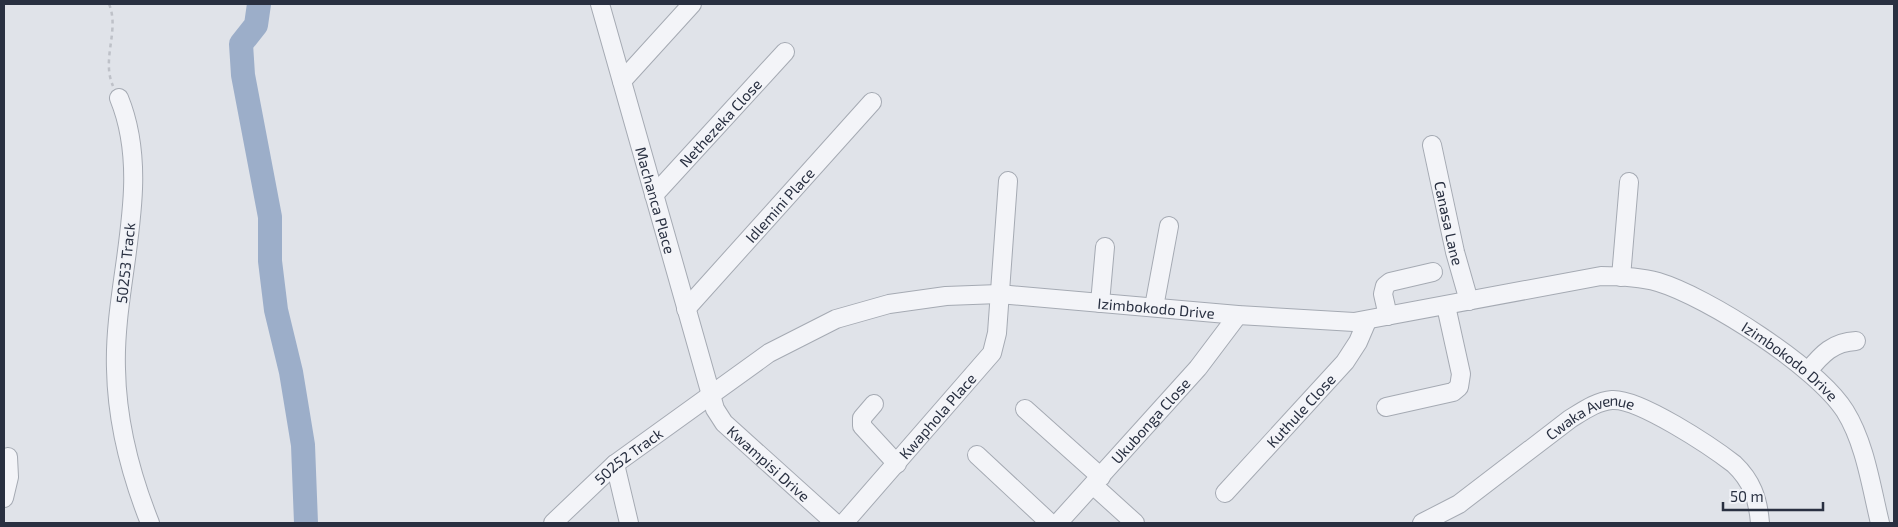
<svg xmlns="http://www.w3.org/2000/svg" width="1898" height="527" font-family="'Exo 2',sans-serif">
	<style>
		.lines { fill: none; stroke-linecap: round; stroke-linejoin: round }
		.river { stroke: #9caec9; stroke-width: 24 }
		.minor-casing { stroke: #a5aab3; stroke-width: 20 }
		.path { stroke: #bec1c8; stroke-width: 2.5; stroke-dasharray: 4 4; stroke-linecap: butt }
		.minor { stroke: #f3f4f8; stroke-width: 18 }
		.labels { text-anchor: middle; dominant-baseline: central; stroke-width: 4; stroke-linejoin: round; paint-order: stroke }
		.street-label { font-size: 15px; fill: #293041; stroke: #f0f2f7 }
	</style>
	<rect width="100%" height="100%" fill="#e0e3e9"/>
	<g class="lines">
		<path class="river" d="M259 4 256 25 241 44 243 75 270 217V261L276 310 291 372 303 445 306 523"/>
		<defs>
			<g id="minor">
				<path id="s1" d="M600 4 715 409 724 423 835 523"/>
				<path d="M622 81 692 4"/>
				<path d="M119 98C154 183 113 281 116 369 117 423 130 473 150 523"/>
				<path id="s2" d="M1432 145 1455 252 1469 301"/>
				<path id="s3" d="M654 195 785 52"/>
				<path d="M1621 277 1629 182"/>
				<path d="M1100 303 1105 247"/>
				<path d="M1154 307 1169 226"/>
				<path id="s4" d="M686 309 872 102"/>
				<path d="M1388 316 1383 294 1385 286 1390 282 1433 272"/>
				<path d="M1808 371C1822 354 1833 342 1856 341"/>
				<path d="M874 404 862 418V426L897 464"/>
				<path d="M1386 407 1453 392 1459 387 1461 374 1446 306"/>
				<path d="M1025 409 1101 477"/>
				<path d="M977 455 1050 523"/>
				<path d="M615 464 629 523"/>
				<path d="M1093 485 1135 523"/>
				<path id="s5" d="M1225 493 1345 362 1358 342 1367 321"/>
				<path d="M4 498 9 477 8 457"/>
				<path id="s6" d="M553 523 615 464 769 353 836 319 889 304 946 296 999 294 1238 315 1354 322 1601 276C1620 276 1640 277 1658 282 1708 297 1817 367 1845 411 1865 443 1871 486 1880 523"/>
				<path id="s7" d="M844 523 992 353 997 333 1008 181"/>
				<path id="s8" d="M1058 523 1198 368 1238 315"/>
				<path id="s9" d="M1422 523 1459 504 1570 419C1583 411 1597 401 1612 400 1639 398 1712 447 1734 464 1752 481 1758 499 1760 523"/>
			</g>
		</defs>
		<use href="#minor" class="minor-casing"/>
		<path class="path" d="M109 4C120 30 101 59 113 86"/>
		<use href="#minor" class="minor"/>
	</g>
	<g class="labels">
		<g class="street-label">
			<text stroke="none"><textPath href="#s3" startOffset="98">Nethezeka Close</textPath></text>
			<text stroke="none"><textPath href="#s1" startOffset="204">Machanca Place</textPath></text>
			<text stroke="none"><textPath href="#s4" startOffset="140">Idlemini Place</textPath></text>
			<text stroke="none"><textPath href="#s2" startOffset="80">Canasa Lane</textPath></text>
			<text transform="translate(125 263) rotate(-84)">50253 Track</text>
			<text stroke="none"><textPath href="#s6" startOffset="674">Izimbokodo Drive</textPath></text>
			<text stroke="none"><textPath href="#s6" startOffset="1336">Izimbokodo Drive</textPath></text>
			<text stroke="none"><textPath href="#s5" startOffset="112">Kuthule Close</textPath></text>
			<text stroke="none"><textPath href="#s7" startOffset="142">Kwaphola Place</textPath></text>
			<text stroke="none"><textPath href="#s8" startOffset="138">Ukubonga Close</textPath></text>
			<text stroke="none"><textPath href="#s9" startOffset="202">Cwaka Avenue</textPath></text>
			<text stroke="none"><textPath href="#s6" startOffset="101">50252 Track</textPath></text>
			<text stroke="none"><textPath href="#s1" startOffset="498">Kwampisi Drive</textPath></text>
		</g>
	</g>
	<rect width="1898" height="527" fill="none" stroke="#293041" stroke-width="10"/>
	<path d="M1723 502v8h100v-8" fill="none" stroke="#293041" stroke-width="2.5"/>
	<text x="1730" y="502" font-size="15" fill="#293041" stroke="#f0f2f7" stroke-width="4" paint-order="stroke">50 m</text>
</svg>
